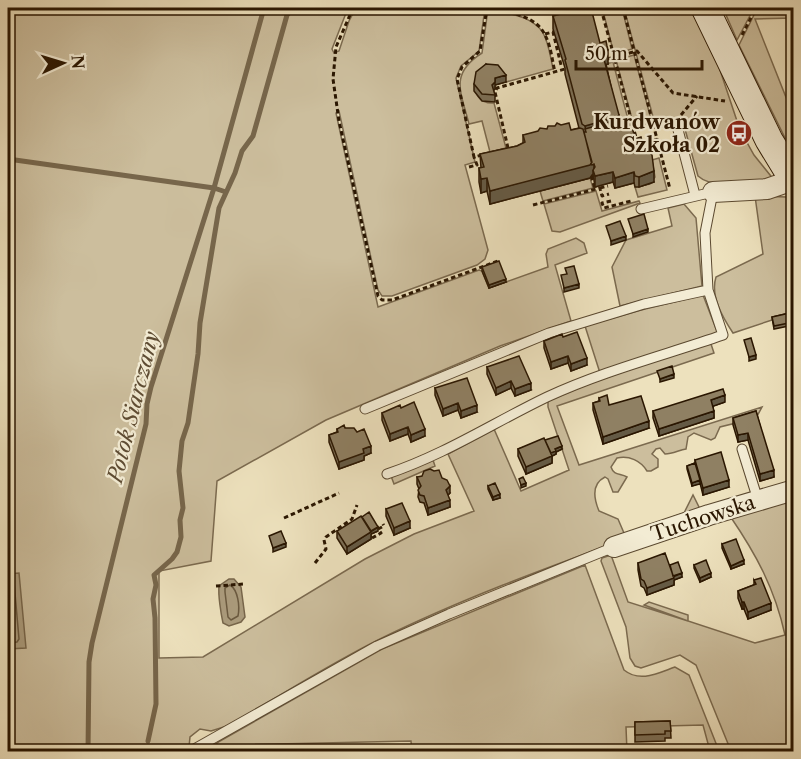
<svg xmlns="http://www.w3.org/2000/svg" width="801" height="759" font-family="'Libre Caslon Text',serif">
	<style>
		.green { fill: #ccbe9d; stroke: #7b6a4f; stroke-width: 1.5 }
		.water { fill: #ab9c7d; stroke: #77664b; stroke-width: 1.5 }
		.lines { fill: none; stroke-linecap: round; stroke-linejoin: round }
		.shore { stroke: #6a593f; stroke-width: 1.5 }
		.stream { stroke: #77664b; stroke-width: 5 }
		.lane-casing { stroke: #5b4930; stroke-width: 11 }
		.street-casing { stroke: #5b4930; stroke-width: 22 }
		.secondary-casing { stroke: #2a1601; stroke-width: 29 }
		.path { stroke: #2a1601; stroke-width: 3; stroke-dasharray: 4.5 3; stroke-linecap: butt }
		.lane { stroke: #f3ecd4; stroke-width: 9 }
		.street { stroke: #f3ecd4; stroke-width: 20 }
		.secondary { stroke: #f3ecd4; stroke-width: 27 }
		.wall { fill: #7b6e55; stroke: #2a1601; stroke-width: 1.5 }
		.shaded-wall { fill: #645a45; stroke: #2a1601; stroke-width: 1.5 }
		.building { fill: #8f8063; stroke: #2a1601; stroke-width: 1.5 }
		.labels { text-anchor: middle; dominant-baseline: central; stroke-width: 4.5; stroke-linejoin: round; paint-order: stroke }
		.poi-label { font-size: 20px; font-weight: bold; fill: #2a1601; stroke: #f3ecd4; text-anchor: end }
		.street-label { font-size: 20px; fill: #2a1601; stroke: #f3ecd4 }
		.water-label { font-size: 21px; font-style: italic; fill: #5e4c33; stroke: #f3ecd4 }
	</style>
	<rect width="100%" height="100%" fill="#ede1bd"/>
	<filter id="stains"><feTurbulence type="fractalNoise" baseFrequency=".00333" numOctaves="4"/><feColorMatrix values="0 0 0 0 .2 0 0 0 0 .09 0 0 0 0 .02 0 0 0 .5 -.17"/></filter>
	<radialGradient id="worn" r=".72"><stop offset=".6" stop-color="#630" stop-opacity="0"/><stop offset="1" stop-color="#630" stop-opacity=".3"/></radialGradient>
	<path class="green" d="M8 8H348L332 49 334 53 339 51 349 21 356 8H485L479 51 461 66 456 78 475 162 465 165 488 250 485 259 477 265 392 296H382L378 290 339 111 336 113 378 307 479 270 482 271 489 288 548 267 546 254 548 249 576 238 584 243 587 253 555 265 571 321 500 346 326 420 217 481 211 561 159 571V658L203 657 365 559 414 534 474 511 448 454 494 429 521 491 569 470 548 407V401L586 385 710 341 714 353 557 406 579 465 762 407 756 418 720 427 715 438 711 440 694 433 688 437 686 449C679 450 673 454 665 454L660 448 656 449 652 454 658 459V467L651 471H647C641 461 629 455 617 458L611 467C614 476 620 473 627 477L618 492H613L608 479 605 477C591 484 594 499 599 511L618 519 624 533H627L684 513 693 495 701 511C592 552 481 589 378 640 326 666 277 698 227 726L211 731 200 729 190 737 189 747 193 751H8Z
		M612 8H622L632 49 614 54 604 15 614 12Z
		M624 8H695L719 67 738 124 733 127 740 141 745 139 754 155 774 180C753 182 714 191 698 176L683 122 656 128Z
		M723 8H754L737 40Z
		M488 9C507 13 537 16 545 37 549 47 551 58 553 69L506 82 476 79C472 92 479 104 494 103L506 148 490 152 482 121 469 124C461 92 449 74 482 53Z
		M757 9H793V18L755 19 793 115V154L739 45Z
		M634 55 652 123 634 126 616 60Z
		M613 62 630 127 620 133 602 65Z
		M659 158 667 190 638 197 635 187 650 184 655 177 652 160Z
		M590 178 593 188 543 201 540 191Z
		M596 191 602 211 639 201 640 203 560 232 552 231 544 204Z
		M755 196 787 197 793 205V316L772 320 733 333C723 318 710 296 716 277L763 254Z
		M684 204 696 218 702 286 620 306 612 267 626 240 672 226 668 208Z
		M703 295 718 334 600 373 585 326 641 310Z
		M433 460 435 466 394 484 391 476Z
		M793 496V751H731L696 665 680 655 641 668 635 666 630 658 626 627 601 561 602 558 611 555 628 602 688 621 644 605 649 602 688 615V621L755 643 785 635C775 589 756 554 730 516Z
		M585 565 624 670C640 683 658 673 675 667L689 675 719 751H710L703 725 626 727 627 752H412L411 741 228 745 224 750 213 751 212 747 220 741 382 649Z"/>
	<path class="water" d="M19 573 26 648 8 649V574Z
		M229 579H234L241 587 245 617 241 622 229 626 223 623C221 614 218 595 219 586Z"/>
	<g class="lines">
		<path class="shore" d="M8 580 14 582 19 639 17 642 8 643
			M230 585C238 590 240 606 238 616L231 620 228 617 225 592V588Z"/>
		<path class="stream" d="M8 159 214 188 226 192
			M148 741 156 704 155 618 153 599 156 585 154 575 172 559 177 552 181 537 180 520 183 508 179 471 182 441 188 423 198 354 200 323 219 208 235 173 242 151 253 136 287 15 293 8
			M88 752 89 662 92 643 146 424 147 404 151 387 214 188 264 8"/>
		<defs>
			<path id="lane" d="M677 126 695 195
				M365 409 549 333 644 304 708 290
				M742 449 758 500
				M387 474C444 455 493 423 547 397 603 371 665 355 723 335L708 290 705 233 713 192 641 209
				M189 752 377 646 449 614 614 547"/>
			<path id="street" d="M713 192 767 189 793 180
				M614 547 709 515 794 490"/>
			<path id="secondary" d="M705 8 769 140 794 181"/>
		</defs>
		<use href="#lane" class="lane-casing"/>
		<use href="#street" class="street-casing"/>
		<use href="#secondary" class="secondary-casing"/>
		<path class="path" d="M353 8 336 47 333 79 339 121 378 296 382 300H392L498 261
			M487 8C506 11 536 15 545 35 551 46 552 60 555 72
			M623 8 670 189
			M603 16 637 141
			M545 34 553 32 561 65
			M742 35 756 8
			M607 59 637 51 673 93 725 101
			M681 115 697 96
			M633 127 649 123
			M639 145 658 139
			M508 148 495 92 497 88 565 69
			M482 155 474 157 457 79 462 67 480 51 487 8
			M469 167 477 165 474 157
			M593 176 592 179 595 189
			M600 188 608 186
			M611 201 602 203 604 208 631 201
			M533 205 600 188 602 196 609 194
			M284 518 339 493
			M378 529 384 526 383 524
			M372 538 381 533 376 526
			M315 563 326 549 324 540 326 537 352 519 357 505
			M216 586 244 584
			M273 752 397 746V752"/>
		<use href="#lane" class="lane"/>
		<use href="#street" class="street"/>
		<use href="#secondary" class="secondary"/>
	</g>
	<path class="wall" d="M553 16 600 43 608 64H606L619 123 635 139 654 182 639 187H635L634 183 615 188 613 182 595 187 593 174 592 175 590 178 490 204 487 191 481 193 479 182V168H481L480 154 517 146 523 143V135L571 130 579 128 565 74V68L553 29Z
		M486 64 506 82 495 85V89L493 90 495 95V102L482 101 474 91V84Z
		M482 267 506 282 489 288 482 271Z
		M794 312V325L774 329 772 317Z
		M563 337 587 365 571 371 568 363 551 369 544 348V341Z
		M487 367 531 390 515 396 511 388 496 395 487 374Z
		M435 388 477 412 461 418 458 410 443 416 435 395Z
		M599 398 609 405 649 428 603 444 593 410V403L599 401Z
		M725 402 713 406 714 418 659 436 653 418V411Z
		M401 408 425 436 411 442 408 434 390 441 382 420V413Z
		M756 411 774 477 760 481 748 440 738 442 733 425V418Z
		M345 428 371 453 364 456V460L339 469 329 442V435L337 432V429Z
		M545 440 562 449 556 452V454L552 456V463L526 474 518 456V449Z
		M695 460 729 487 703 495 700 483 692 486 687 469V466L695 463Z
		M417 477 450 493 448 495 450 507 428 515 424 503 420 502 418 497 419 489 417 484Z
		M488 486 500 498 493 500 488 489Z
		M386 509 410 528 394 535 386 516Z
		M337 531H378L371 534V539L347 554 337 538Z
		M722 544 744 564 731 569 722 548Z
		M638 563 670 565 682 577 674 580V585L647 595 644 588 641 586 638 570Z
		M694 565 711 577 700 582 694 568Z
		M754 580 771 610 748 619 744 609H742L738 598V591L754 585Z
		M670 721 671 738H665V741L635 742V722Z"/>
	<path class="shaded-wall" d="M608 50V64L602 65V52Z
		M506 75V82L495 85V78Z
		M495 82V89L492 92V85Z
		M619 115V128L586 132 585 126Z
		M592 162 594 164V173L593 170V174L592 175 590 178 490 204V191Z
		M654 171V182L639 187V177Z
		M613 172V182L595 187V176Z
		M634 172V183L615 188V178Z
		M487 178V191L481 193V179Z
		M648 229V232L633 237V234Z
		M626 236V240L611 245V241Z
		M506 279V282L489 288V285Z
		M579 284V288L564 292V288Z
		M756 355V359L749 361V357Z
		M568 356V363L551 369V362Z
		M587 358V365L571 371V364Z
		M674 374V378L660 382V379Z
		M511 381V388L496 395V388Z
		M531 383V390L515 396V389Z
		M725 395V402L711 407V400Z
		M458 403V410L443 416V409Z
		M477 405V412L461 418V411Z
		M714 411V418L659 436V429Z
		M649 421V428L603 444V437Z
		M408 427V434L390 441V434Z
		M425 429V436L411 442V435Z
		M748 433V440L738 442V435Z
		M371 446V453L364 456V460L339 469V462L363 449Z
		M562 446V449L556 452V454L552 456V463L526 474V467L549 454 555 449Z
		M774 470V477L760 481V474Z
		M700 480V484L692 486V483Z
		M729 480V487L703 495V488Z
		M526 483V486L521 488V485Z
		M450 486V493L446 497V490Z
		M500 494V498L493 500V497Z
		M450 500V507L428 515V508Z
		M410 521V528L394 535V528Z
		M378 527V531L371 534V539L347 554V547Z
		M286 543V547L273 552V548Z
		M744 560V564L731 569V566Z
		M682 573V577L674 580V585L647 595V588Z
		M711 573V577L700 582V578Z
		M742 602H744V609H742Z
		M771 603V610L748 619V612Z"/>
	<path class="building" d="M584 8H591L600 43 606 41 607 46 608 50 602 52 619 115 617 117 585 126 582 124 565 60 566 59 553 16Z
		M486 64 498 65 506 75 495 78V82L492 85 495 95 482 94 474 84 476 72Z
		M630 118 635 139 641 137 645 153 649 152 652 155 654 171 639 177 635 176 634 172 615 178 613 172 595 176 593 170 595 167 594 164 592 165 584 132H586L585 129 617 120V123L620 122 622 120Z
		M557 123 561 125 569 123 571 130 580 128 583 129 592 162 590 165 490 191 487 178 481 179 479 168 484 167 480 154 517 146 525 142 523 135 538 131 540 128 547 129 548 126H555Z
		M644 214 648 229 633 234 628 219Z
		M620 221 626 236 611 241 606 226Z
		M499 261 506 279 489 285 482 267Z
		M574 266 579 284 564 288 561 275 567 274 565 268Z
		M794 312V322L774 326 772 317Z
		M577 332 587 358 571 364 568 356 551 362 544 341 562 334 563 337Z
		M751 338 756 355 749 357 744 340Z
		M519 356 531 383 515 389 511 381 496 388 487 367Z
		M672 366 674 374 660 379 657 371Z
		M467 378 477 405 461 411 458 403 443 409 435 388Z
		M723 389 725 395 711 400 714 411 659 429 653 411Z
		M607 395 609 405 641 396 649 421 603 437 593 403 600 401 599 398Z
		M414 402 425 429 411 435 408 427 390 434 382 413 400 405 401 408Z
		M756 411 774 470 760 474 748 433 738 435 733 418Z
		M344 425 345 428H354L357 432 364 429 371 446 363 449 364 453 339 462 329 435 338 432 337 429Z
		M558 436 562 446 555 449 556 451 551 453 545 440Z
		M544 438 552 456 526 467 518 449Z
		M721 452 729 480 703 488 695 460Z
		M695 463 700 480 692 483 687 466Z
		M430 469 434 471 439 470 442 478 447 480 450 486 446 490 450 500 428 508 424 496 420 495 418 490 421 486 417 477 422 476 424 471Z
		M523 477 526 483 521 485 519 479Z
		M495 483 500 494 493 497 488 486Z
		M402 503 410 521 394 528 386 509Z
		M369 512 378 527 371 531 362 517Z
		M361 516 371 532 347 547 337 531Z
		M281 531 286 543 273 548 269 536Z
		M736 539 744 560 731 566 722 544Z
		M665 553 674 578 647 588 644 581 641 579 638 563Z
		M706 560 711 573 700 578 694 565Z
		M678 562 682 573 673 576 670 565Z
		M761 578 771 603 748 612 744 602H742L738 591 756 584 754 580Z
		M670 721 671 731H665V734L635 735V722Z
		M373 747V752H358L357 748Z"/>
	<defs>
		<symbol id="bus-disc" viewBox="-11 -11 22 22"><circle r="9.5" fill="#8f2418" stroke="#f3ecd4"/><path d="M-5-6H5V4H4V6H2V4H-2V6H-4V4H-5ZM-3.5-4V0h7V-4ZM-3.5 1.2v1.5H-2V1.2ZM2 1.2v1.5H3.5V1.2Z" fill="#fff"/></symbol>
	</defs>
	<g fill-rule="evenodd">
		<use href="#bus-disc" x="724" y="118" width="30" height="30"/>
	</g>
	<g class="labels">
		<g class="poi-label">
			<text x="720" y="122">Kurdwanów<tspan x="720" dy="23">Szkoła 02</tspan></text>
		</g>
		<g class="street-label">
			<text transform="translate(703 518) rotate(-18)">Tuchowska</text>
		</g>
		<g class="water-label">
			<text transform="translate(133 407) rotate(-76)">Potok Siarczany</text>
		</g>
	</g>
	<rect width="801" height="759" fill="none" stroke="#ede1bd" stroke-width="30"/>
	<rect x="9" y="9" width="783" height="741" fill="none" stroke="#2a1601" stroke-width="3"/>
	<rect x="15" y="15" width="771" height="729" fill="none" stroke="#2a1601" stroke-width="1.5"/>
	<g transform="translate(63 63) rotate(86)" stroke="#f3ecd4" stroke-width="4.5" paint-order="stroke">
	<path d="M0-4.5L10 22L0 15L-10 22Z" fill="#2a1601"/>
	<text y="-9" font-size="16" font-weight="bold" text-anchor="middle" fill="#2a1601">N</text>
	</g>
	<path d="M576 60v9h126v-9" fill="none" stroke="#2a1601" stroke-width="3"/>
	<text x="585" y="60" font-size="18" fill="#2a1601" stroke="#f3ecd4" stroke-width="4.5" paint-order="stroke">50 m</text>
	<rect width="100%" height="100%" filter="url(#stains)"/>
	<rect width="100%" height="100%" fill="url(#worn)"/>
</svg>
